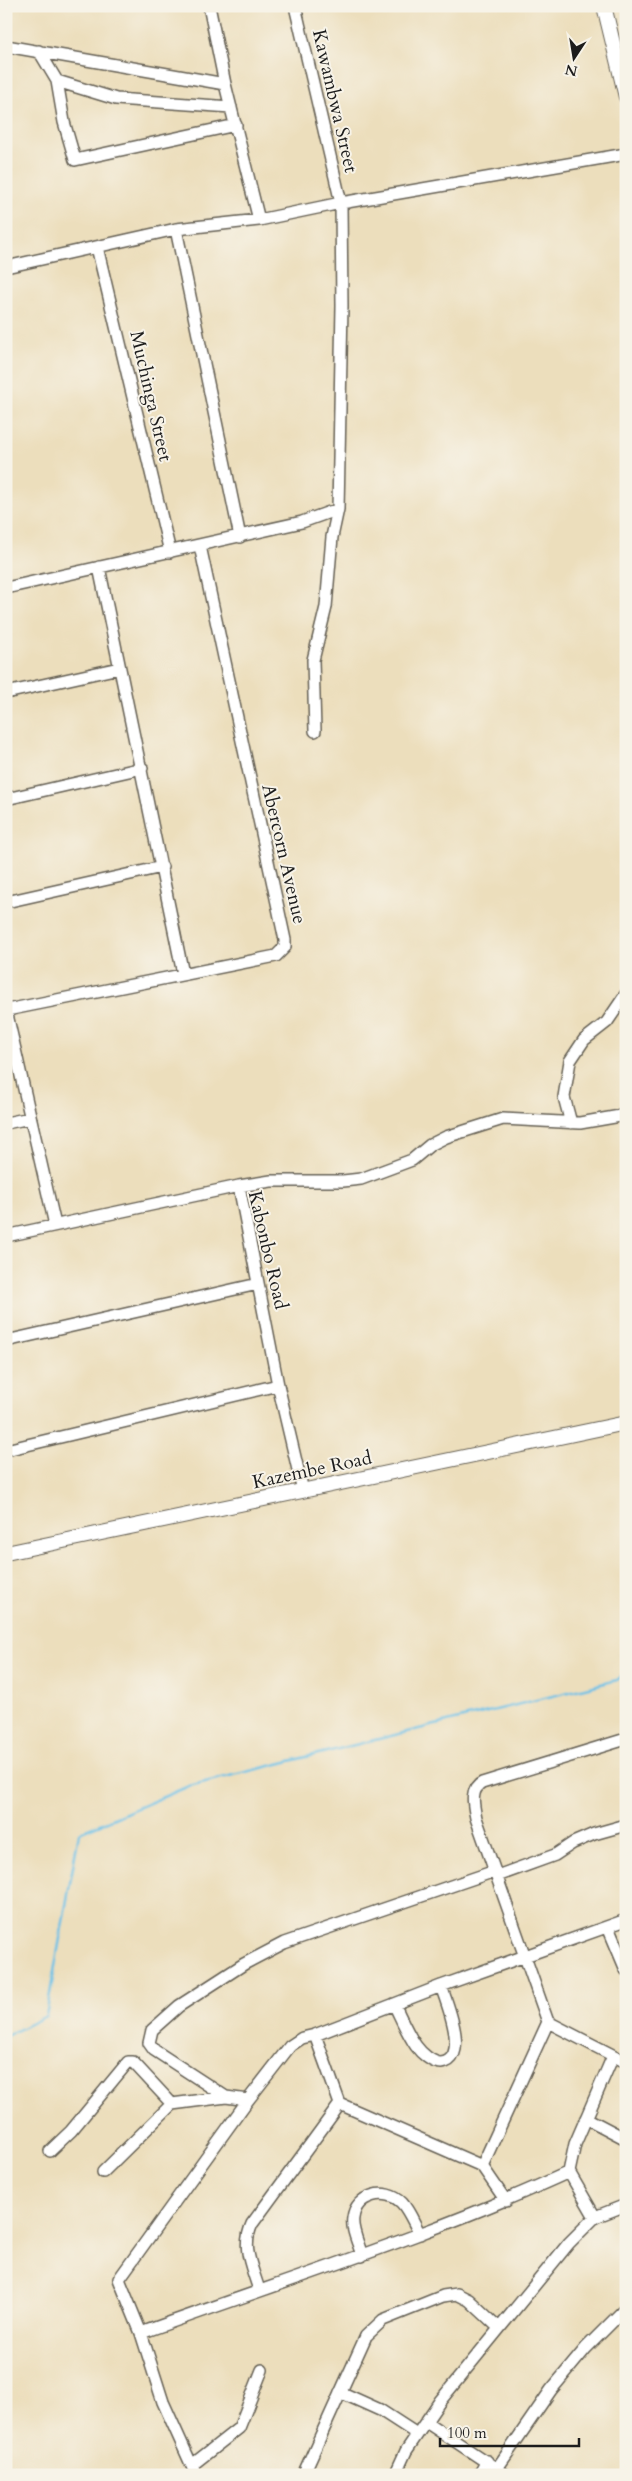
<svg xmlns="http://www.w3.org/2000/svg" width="632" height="2481" font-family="Cardo,serif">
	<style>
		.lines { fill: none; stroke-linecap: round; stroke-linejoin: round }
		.stream { stroke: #6bc1e7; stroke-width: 2.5 }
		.minor-casing { stroke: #656054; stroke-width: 14 }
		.major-casing { stroke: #656054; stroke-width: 16 }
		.minor { stroke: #fff; stroke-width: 11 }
		.major { stroke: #fff; stroke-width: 14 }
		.labels { text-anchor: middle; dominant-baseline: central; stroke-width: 4; stroke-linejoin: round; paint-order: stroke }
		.street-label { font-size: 19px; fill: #1c1c1c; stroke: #f7f3e8 }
	</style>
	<rect width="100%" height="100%" fill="#f7f3e8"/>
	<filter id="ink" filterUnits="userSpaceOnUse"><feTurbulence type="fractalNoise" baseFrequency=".02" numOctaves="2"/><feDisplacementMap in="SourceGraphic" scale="10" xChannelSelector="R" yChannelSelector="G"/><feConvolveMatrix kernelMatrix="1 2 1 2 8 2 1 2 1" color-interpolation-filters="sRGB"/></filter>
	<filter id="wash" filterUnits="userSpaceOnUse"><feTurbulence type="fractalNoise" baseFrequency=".0096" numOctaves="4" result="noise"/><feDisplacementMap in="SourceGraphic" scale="20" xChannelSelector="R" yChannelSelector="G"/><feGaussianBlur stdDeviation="1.12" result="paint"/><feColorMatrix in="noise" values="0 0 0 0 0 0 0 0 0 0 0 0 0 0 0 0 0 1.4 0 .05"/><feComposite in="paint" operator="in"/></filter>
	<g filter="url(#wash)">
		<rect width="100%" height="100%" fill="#ecdebc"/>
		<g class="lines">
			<path class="stream" d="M6 2036 46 2016 79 1833 189 1786 617 1680 626 1673"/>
		</g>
	</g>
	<g filter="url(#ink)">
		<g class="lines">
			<defs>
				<path id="minor" d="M209 6 225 84
					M6 46 225 84 259 220
					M39 51 57 81 64 122 75 160 236 125
					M57 81 116 99 231 107
					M176 229 240 537
					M97 247 170 552
					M6 267 176 229 259 220 341 203 626 154
					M99 567 183 974
					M6 588 302 522 338 509 342 306 341 203 295 6
					M6 693 119 668
					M315 731 313 660 326 607 332 537 338 509
					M6 799 142 768
					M6 902 162 867
					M6 1010 55 1225
					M7 1010 276 956 285 947V940L200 546
					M6 1123 30 1118
					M571 1123 564 1097 570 1061 584 1040 607 1022 626 994
					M239 1186 271 1181H343L361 1179 412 1160 430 1145 446 1137 503 1119 580 1123 626 1115
					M6 1236 239 1186 278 1385 303 1491
					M6 1341 258 1284
					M6 1450 278 1385
					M626 1739 482 1783C469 1790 474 1807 476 1818L548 2022 626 2062
					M497 1876 555 1855 573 1843 594 1834 626 1825
					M608 1927 626 1970
					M394 2004C401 2018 407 2033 416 2046 421 2053 432 2063 441 2063 471 2060 446 2001 441 1986
					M315 2035 340 2104 482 2166 506 2201
					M226 2097 154 2050 149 2043 152 2030 179 2006 244 1964 284 1943 495 1871
					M586 2118 626 2139
					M50 2151 71 2131 128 2062H133L172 2104
					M482 2166 548 2022
					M103 2172 172 2104 226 2097 248 2100
					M569 2172 575 2144 613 2056
					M362 2256C359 2244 351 2229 353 2218 356 2194 386 2187 402 2203 410 2212 414 2224 420 2234
					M259 2290C252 2266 241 2248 252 2224L340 2104
					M141 2333C284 2281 430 2236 569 2172L595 2217
					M340 2392 380 2410 417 2434
					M426 2422 506 2475
					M192 2465 239 2428 262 2370
					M498 2467 551 2390 586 2348 626 2308
					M196 2475 163 2402 141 2333 119 2279 248 2100 290 2046 302 2038 315 2035 441 1986 626 1920
					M303 2475 366 2336 383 2320 443 2296 457 2294 469 2300 499 2328
					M395 2475 406 2451 440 2401 569 2243 595 2217 626 2205
					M479 2475 487 2461"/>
				<path id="major" d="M604 6 626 97
					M6 1553 626 1423"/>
			</defs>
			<use href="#minor" class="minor-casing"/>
			<use href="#major" class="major-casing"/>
			<use href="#minor" class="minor"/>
			<use href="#major" class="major"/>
		</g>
	</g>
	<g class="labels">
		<g class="street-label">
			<text transform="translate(335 101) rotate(77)">Kawambwa Street</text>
			<text transform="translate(151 396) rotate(77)">Muchinga Street</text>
			<text transform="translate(284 854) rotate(77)">Abercorn Avenue</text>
			<text transform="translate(268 1250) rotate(77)">Kabonbo Road</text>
			<text transform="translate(312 1470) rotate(-12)">Kazembe Road</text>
		</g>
	</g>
	<rect width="632" height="2481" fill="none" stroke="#f7f3e8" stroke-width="25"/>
	<g transform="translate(574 58) rotate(192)" stroke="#f7f3e8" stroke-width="4" paint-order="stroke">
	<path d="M0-4L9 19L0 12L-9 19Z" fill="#1c1c1c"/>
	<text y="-8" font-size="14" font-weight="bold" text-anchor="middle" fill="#1c1c1c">N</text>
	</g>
	<path d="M440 2438v8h139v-8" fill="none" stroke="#1c1c1c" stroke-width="2.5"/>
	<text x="447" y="2438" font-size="15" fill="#1c1c1c" stroke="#f7f3e8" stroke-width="4" paint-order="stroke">100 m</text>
</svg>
